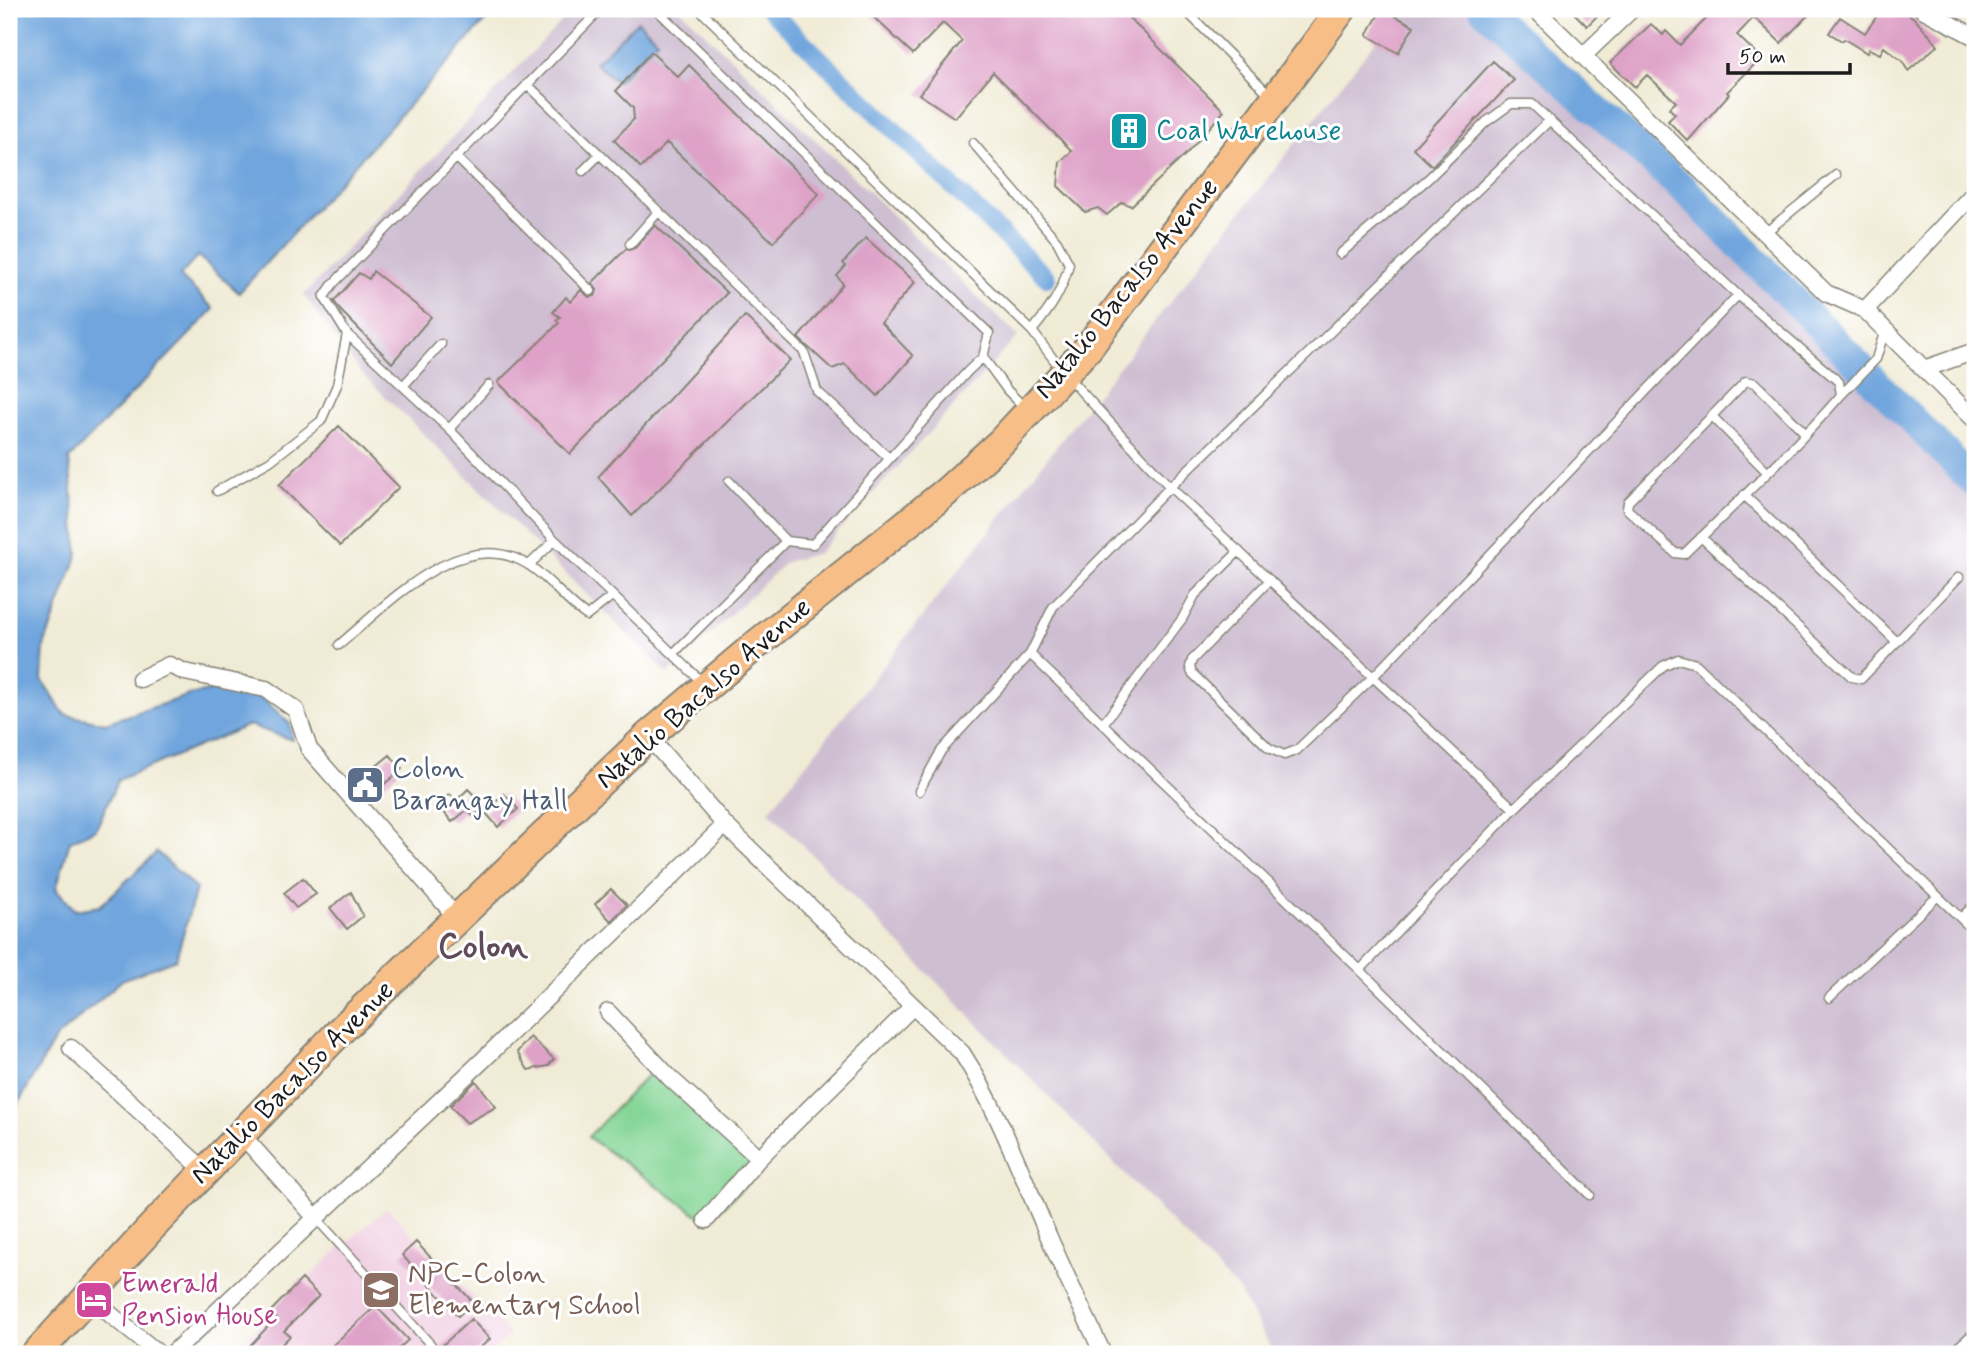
<svg xmlns="http://www.w3.org/2000/svg" width="1984" height="1363" font-family="Mynerve,sans-serif">
	<style>
		.built { fill: #f1d0e3 }
		.industrial { fill: #cebed1 }
		.green { fill: #84d596; stroke: #507859; stroke-width: 2 }
		.water { fill: #6fa5dd; stroke: #46607c; stroke-width: 2 }
		.lines { fill: none; stroke-linecap: round; stroke-linejoin: round }
		.canal { stroke: #6fa5dd; stroke-width: 18 }
		.river { stroke: #6fa5dd; stroke-width: 30 }
		.building { fill: #dea1c7 }
		.lane-casing { stroke: #868478; stroke-width: 11 }
		.street-casing { stroke: #868478; stroke-width: 19 }
		.highway-casing { stroke: #868478; stroke-width: 32 }
		.lane { stroke: #fff; stroke-width: 8 }
		.street { stroke: #fff; stroke-width: 16 }
		.highway { stroke: #f7be87; stroke-width: 28 }
		.labels { text-anchor: middle; dominant-baseline: central; stroke-width: 6; stroke-linejoin: round; paint-order: stroke }
		.culture-label { font-size: 28px; fill: #0d838f; stroke: #fff; text-anchor: start }
		.street-label { font-size: 28px; fill: #1c1c1c; stroke: #fff }
		.service-label { font-size: 28px; fill: #4e5e75; stroke: #fff; text-anchor: start }
		.education-label { font-size: 28px; fill: #785e54; stroke: #fff; text-anchor: start }
		.hotel-label { font-size: 28px; fill: #b23c85; stroke: #fff; text-anchor: start }
		.district-label { font-size: 35px; font-weight: bold; fill: #604b58; stroke: #fff }
	</style>
	<rect width="100%" height="100%" fill="#fff"/>
	<filter id="ink" filterUnits="userSpaceOnUse"><feTurbulence type="fractalNoise" baseFrequency=".0143" numOctaves="2"/><feDisplacementMap in="SourceGraphic" scale="14" xChannelSelector="R" yChannelSelector="G"/><feConvolveMatrix kernelMatrix="1 2 1 2 8 2 1 2 1" color-interpolation-filters="sRGB"/></filter>
	<filter id="wash" filterUnits="userSpaceOnUse"><feTurbulence type="fractalNoise" baseFrequency=".00686" numOctaves="4" result="noise"/><feDisplacementMap in="SourceGraphic" scale="28" xChannelSelector="R" yChannelSelector="G"/><feGaussianBlur stdDeviation="1.57" result="paint"/><feColorMatrix in="noise" values="0 0 0 0 0 0 0 0 0 0 0 0 0 0 0 0 0 1.4 0 .05"/><feComposite in="paint" operator="in"/></filter>
	<g filter="url(#wash)">
		<rect width="100%" height="100%" fill="#f0ebd5"/>
		<path class="built" d="M387 1208 510 1334 490 1354H228L341 1247Z"/>
		<path class="industrial" d="M573 9H680L1018 336 818 553 786 562 668 674 361 373 304 295Z
			M1401 9H1470L1975 475V1354H1274L1239 1291 769 811Z"/>
		<path class="green" d="M656 1066 759 1172 708 1222 588 1137Z"/>
		<path class="water" d="M9 9H496L239 293 198 256 180 276 214 309 69 459 78 554 44 646 42 680 64 714 105 723 190 695 222 688 259 695 290 724 292 740 249 725 118 780 96 829 70 841 56 889 75 910 100 906 157 852 196 889 176 959 122 980 55 1039 9 1120Z
			M638 21 657 40 617 82 595 63Z"/>
		<g class="lines">
			<path class="canal" d="M769 9 1047 278"/>
			<path class="river" d="M1484 9 1684 189 1975 483"/>
		</g>
		<g id="blocks">
			<path class="building" d="M865 9H1120L1224 111 1187 153 1131 206 1122 202 1107 215 1098 208 1085 212 1058 186 1060 162 1072 151 993 72 955 118 919 94 962 41 943 23 913 54Z
				M1382 9 1414 26 1398 53 1367 35Z
				M1570 9H1604L1587 26Z
				M1701 9H1814L1781 43 1754 17 1737 35 1761 58 1727 92 1729 94 1688 141 1668 121 1675 114 1669 108 1676 102 1647 75 1635 87 1610 63 1651 24 1663 35 1666 31 1680 45 1709 16Z
				M1882 9H1900L1914 18 1938 45 1908 71 1902 61 1884 47 1880 54 1869 49 1867 53 1844 39 1842 41 1829 33 1840 17 1865 33Z
				M651 52 678 77 689 65 819 194 773 242 667 143 641 168 614 140 634 119 633 108 616 91Z
				M1493 61 1514 80 1432 166 1413 148Z
				M655 225 727 293 570 454 498 382 559 323 556 320 560 317 553 312 566 297 570 302 581 290 589 297 595 296 597 290 592 283 626 249 629 250 635 248Z
				M866 238 915 282 881 323 913 356 878 396 845 364 832 369 798 338 843 284 837 276 846 266 843 263Z
				M373 271 431 317 392 363 341 311 334 301 359 273 369 279Z
				M745 316 790 360 632 516 598 477Z
				M339 426 399 487 340 546 279 485Z
				M390 755 402 769 367 799 351 781 366 768 369 772Z
				M468 789 485 806 474 817 467 810 452 822 437 804 450 794 456 801Z
				M504 794 518 809 498 827 485 812Z
				M303 878 316 894 296 908 284 893Z
				M611 889 627 905 611 921 595 904Z
				M351 892 363 916 347 929 330 908Z
				M530 1037 554 1059 548 1066 528 1070 517 1052Z
				M476 1081 496 1107 467 1123 450 1106Z
				M416 1242 473 1302 458 1316 402 1255Z
				M302 1279 319 1296 284 1331 290 1336 272 1354H242L276 1318 270 1312Z
				M376 1306 408 1340 393 1354H323Z
				M471 1319 490 1339 473 1354H433Z"/>
		</g>
	</g>
	<g filter="url(#ink)">
		<use href="#blocks" fill-opacity="0" stroke="#868478" stroke-width="2"/>
		<g class="lines">
			<defs>
				<path id="lane" d="M601 9 333 284 324 297 347 334 449 429 555 540 703 683
					M656 9 989 333 983 357 1007 390 1026 409
					M699 9 1032 331 1064 373 1170 487 1514 809
					M1184 9 1270 95
					M527 84 804 352 817 391 889 458
					M1550 120 1170 487 1053 607 1030 654 1360 970 1590 1195
					M973 143 1057 241 1069 264C1062 292 1051 308 1032 331
					M456 157 591 291
					M583 171 600 154
					M1766 232 1836 175
					M630 244 659 211
					M1340 254 1429 178 1486 122 1511 104H1532L1738 295 1839 382 1841 395C1793 451 1737 502 1684 554L1675 553 1627 509 1628 502 1746 381 1755 383 1806 434
					M403 386 441 344
					M1841 395 1876 359 1885 330
					M1712 416 1767 472
					M449 429 489 385
					M729 481 786 541 813 544 968 371 983 357
					M217 491 270 461 321 421 337 385 347 334
					M1744 495 1897 642
					M1701 537 1852 677 1861 679 1959 577
					M529 565 555 540
					M1270 580 1192 660 1190 667 1192 673 1269 748 1284 755 1297 750 1372 678 1738 295
					M339 645C386 606 463 521 530 566 551 580 566 602 587 616L612 596
					M673 654 786 541
					M1103 724 1182 619 1195 595 1239 551
					M919 791 941 751 1030 654
					M1961 918 1975 904
					M1360 970 1514 809 1663 666 1678 659 1696 664 1975 932
					M1829 998 1938 896
					M315 1217 431 1345
					M1950 1354 1975 1332"/>
				<path id="street" d="M1535 9 1826 293 1865 310 1975 420
					M1922 9 1975 37
					M1584 55 1632 9
					M1865 310 1975 192
					M1924 369 1975 351
					M140 679 169 665 185 672 266 689 296 710 309 749 458 919
					M648 736 725 825 962 1053C996 1106 1018 1165 1043 1223 1061 1267 1083 1310 1103 1354
					M608 1012 671 1079 759 1158
					M71 1048 205 1171
					M241 1134 315 1217
					M706 1220 759 1158 912 1007
					M89 1297 159 1354
					M172 1354 483 1060 725 825"/>
				<path id="highway" d="M36 1354 150 1229 345 1026 648 736 757 644 946 492 1001 442 1088 348 1342 9"/>
			</defs>
			<use href="#lane" class="lane-casing"/>
			<use href="#street" class="street-casing"/>
			<use href="#highway" class="highway-casing"/>
			<use href="#lane" class="lane"/>
			<use href="#street" class="street"/>
			<use href="#highway" class="highway"/>
		</g>
	</g>
	<defs>
		<symbol id="building-square" viewBox="-11 -11 22 22"><rect x="-9" y="-9" width="18" height="18" rx="4" fill="#0f9aa8" stroke="#fff"/><path d="M-4-6H4V6H1V3H-1V6H-4ZM-2.5-4.3h1.7v1.8h-1.7ZM.8-4.3h1.7v1.8H.8ZM-2.5-1h1.7V.8h-1.7ZM.8-1h1.7V.8H.8Z" fill="#fff"/></symbol>
		<symbol id="civic-square" viewBox="-11 -11 22 22"><rect x="-9" y="-9" width="18" height="18" rx="4" fill="#5c6f8a" stroke="#fff"/><path d="M-.6-6.5H3V-4.5H.6V-3L4-1V1h2V6H-6V1h2V-1L-.6-3ZM-1.2 2.5V6h2.4V2.5Z" fill="#fff"/></symbol>
		<symbol id="school-square" viewBox="-11 -11 22 22"><rect x="-9" y="-9" width="18" height="18" rx="4" fill="#8d6e63" stroke="#fff"/><path d="M0-5L7-2L0 1L-7-2ZM-4 1L0 2.5L4 1V4Q0 6-4 4Z" fill="#fff"/></symbol>
		<symbol id="hotel-square" viewBox="-11 -11 22 22"><rect x="-9" y="-9" width="18" height="18" rx="4" fill="#d1479c" stroke="#fff"/><path d="M-6-4.5h1.5V1H6V5H4.5V3h-9V5H-6ZM-4 0a1.8 1.8 0 1 1 3.6 0ZM.5 0V-2.5h3Q6-2.5 6 0Z" fill="#fff"/></symbol>
	</defs>
	<g fill-rule="evenodd">
		<use href="#building-square" x="1107" y="109" width="44" height="44"/>
		<use href="#civic-square" x="343" y="763" width="44" height="44"/>
		<use href="#school-square" x="359" y="1268" width="44" height="44"/>
		<use href="#hotel-square" x="72" y="1278" width="44" height="44"/>
	</g>
	<g class="labels">
		<g class="culture-label">
			<text x="1156" y="131">Coal Warehouse</text>
		</g>
		<g class="street-label">
			<text transform="translate(1127 289) rotate(-51)">Natalio Bacalso Avenue</text>
			<text transform="translate(704 694) rotate(-41)">Natalio Bacalso Avenue</text>
			<text transform="translate(293 1083) rotate(-45)">Natalio Bacalso Avenue</text>
		</g>
		<g class="service-label">
			<text x="392" y="769">Colon<tspan x="392" dy="32">Barangay Hall</tspan></text>
		</g>
		<g class="education-label">
			<text x="408" y="1274">NPC-Colon<tspan x="408" dy="32">Elementary School</tspan></text>
		</g>
		<g class="hotel-label">
			<text x="121" y="1284">Emerald<tspan x="121" dy="32">Pension House</tspan></text>
		</g>
		<g class="district-label">
			<text x="483" y="947">Colon</text>
		</g>
	</g>
	<rect width="1984" height="1363" fill="none" stroke="#fff" stroke-width="35"/>
	<path d="M1728 63v10h122v-10" fill="none" stroke="#1c1c1c" stroke-width="3.5"/>
	<text x="1739" y="63" font-size="21" fill="#1c1c1c" stroke="#ffffff" stroke-width="5" paint-order="stroke">50 m</text>
</svg>
